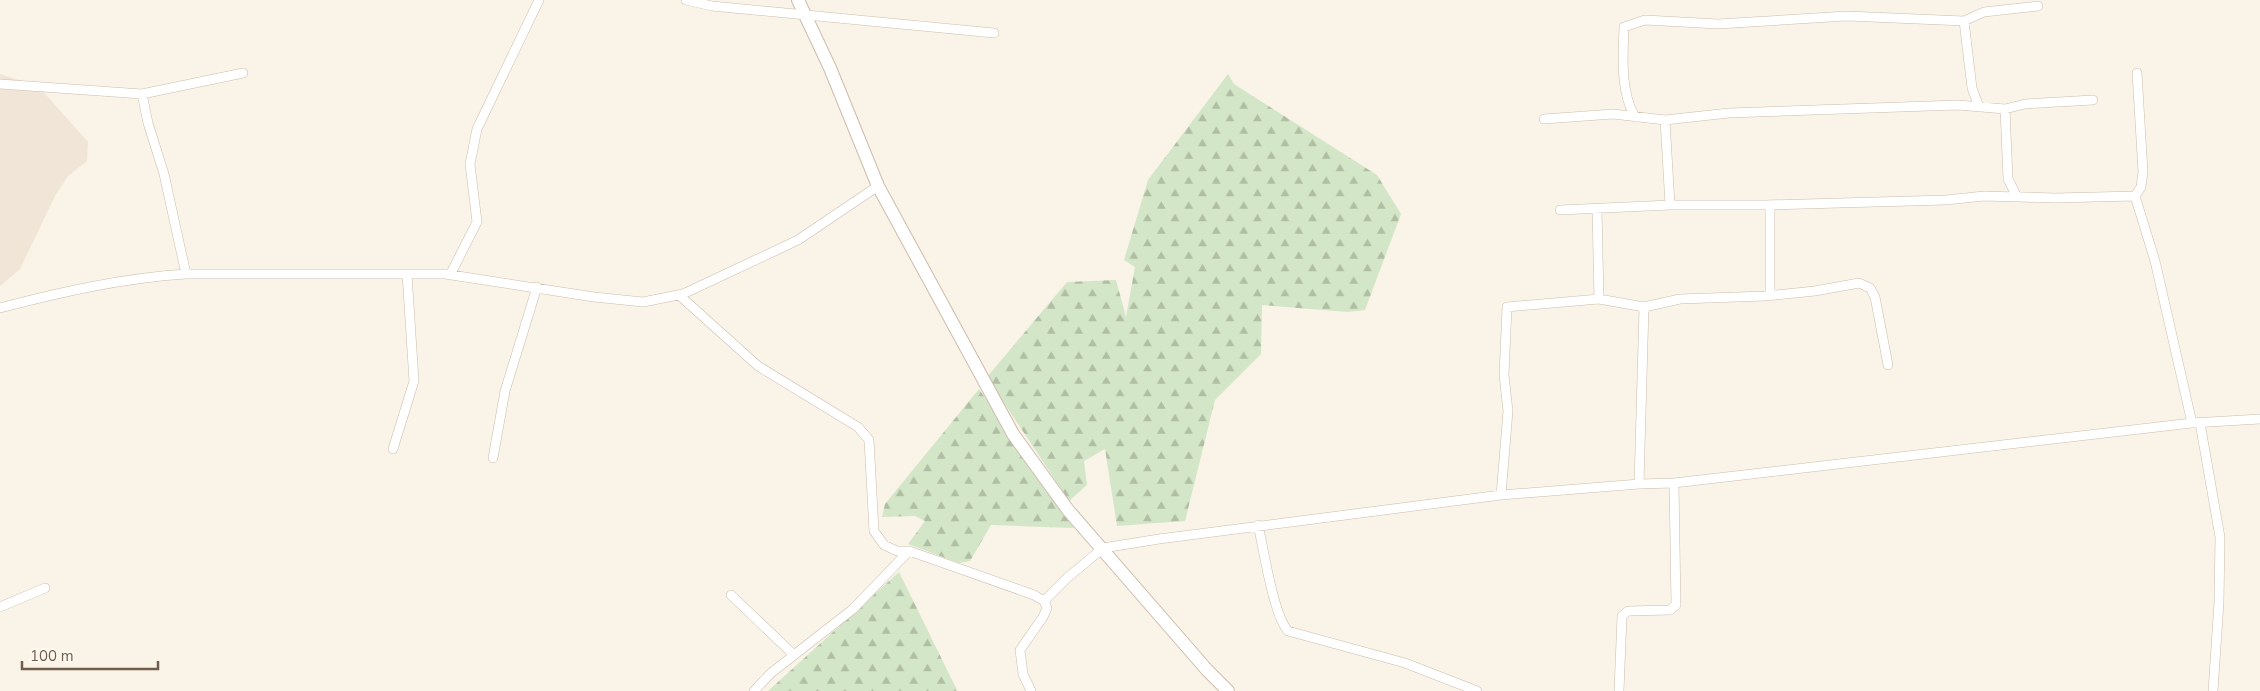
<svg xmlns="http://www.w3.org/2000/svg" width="2260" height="691" font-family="'Nunito Sans',sans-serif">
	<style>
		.residential { fill: #f1e5d7 }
		.forest { fill: url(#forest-firs) }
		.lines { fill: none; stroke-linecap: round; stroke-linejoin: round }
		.street-casing { stroke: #cbbcaf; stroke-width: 10 }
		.secondary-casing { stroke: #cdbcac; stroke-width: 14 }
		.street { stroke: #fff; stroke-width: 9 }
		.secondary { stroke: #fff; stroke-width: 12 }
	</style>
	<defs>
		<pattern id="forest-firs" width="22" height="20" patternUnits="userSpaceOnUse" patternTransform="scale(1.25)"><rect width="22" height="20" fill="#d3e6c7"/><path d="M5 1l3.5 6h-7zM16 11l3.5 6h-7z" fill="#b0bea4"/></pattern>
	</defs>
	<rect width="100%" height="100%" fill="#faf3e7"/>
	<path class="residential" d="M0 74 38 86 88 142 87 161 68 176 55 196 20 269 0 286Z"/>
	<path class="forest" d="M1228 74 1234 84 1377 175 1401 214 1365 310 1348 312 1262 305 1261 354 1215 400 1185 521 1117 526 1105 449 1084 461 1087 485 1069 501 987 377 1067 282 1116 280 1126 317 1135 267 1124 260 1148 180Z
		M979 389 1074 528 991 525 970 561 959 563 908 544 925 521 915 516 882 517 885 504Z
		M899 572 957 690 956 691H768Z"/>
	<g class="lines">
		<defs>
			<path id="street" d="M686 0 712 6 994 33
				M1964 21 1972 88 1979 107
				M2137 73 2143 172 2141 187 2135 196 2155 261 2192 423
				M0 84 142 94 243 73
				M142 94 148 123 164 174 186 274
				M2005 109 2008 179 2017 197
				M1635 117C1620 91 1623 56 1624 27L1645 20 1718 24 1847 16 1964 21 1984 12 2038 6
				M1544 119 1613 114 1665 120 1729 113 1958 105 2005 109 2025 104 2093 100
				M1665 120 1670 205
				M1770 205V295
				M1597 209 1599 299
				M1560 210 1670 205H1766L1946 200 1984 196 2055 198 2135 196
				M450 275 477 222 470 164 477 129 539 0
				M679 295 758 366 858 427 869 440 874 531 884 545 897 551H909L952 566 1034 595 1044 601 1047 608 1043 617 1020 650 1023 674 1031 691
				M0 308C61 292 123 278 186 274H445L594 297 643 302 683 294 798 240 878 186
				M2200 423 2220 537 2219 602 2213 691
				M393 449 414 381 407 274
				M493 458 505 391 537 287
				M1639 484 1644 307
				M1501 495 1508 411 1504 375 1507 307 1599 299 1644 307 1680 299 1765 296 1815 291 1859 283 1870 288 1875 297 1888 365
				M1258 525C1264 550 1273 614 1288 631L1405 663 1477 691
				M731 595 794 655
				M1044 601 1067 578 1103 548 1159 539 1501 495 1639 484 1674 483 2192 423 2260 419
				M0 607 45 588
				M754 691 771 673 853 609 909 551
				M1619 691 1622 616 1628 611 1670 610 1676 605 1674 483"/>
			<path id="secondary" d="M798 0 830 68 878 186 1013 434 1068 510 1207 670 1228 691"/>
		</defs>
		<use href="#street" class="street-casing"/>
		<use href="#secondary" class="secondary-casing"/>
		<use href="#street" class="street"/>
		<use href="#secondary" class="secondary"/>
	</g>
	<path d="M22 661v8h136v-8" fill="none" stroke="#715c4e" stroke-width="2.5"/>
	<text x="30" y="661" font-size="15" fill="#715c4e" stroke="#fdf7ed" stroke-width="4" paint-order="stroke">100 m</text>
</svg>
